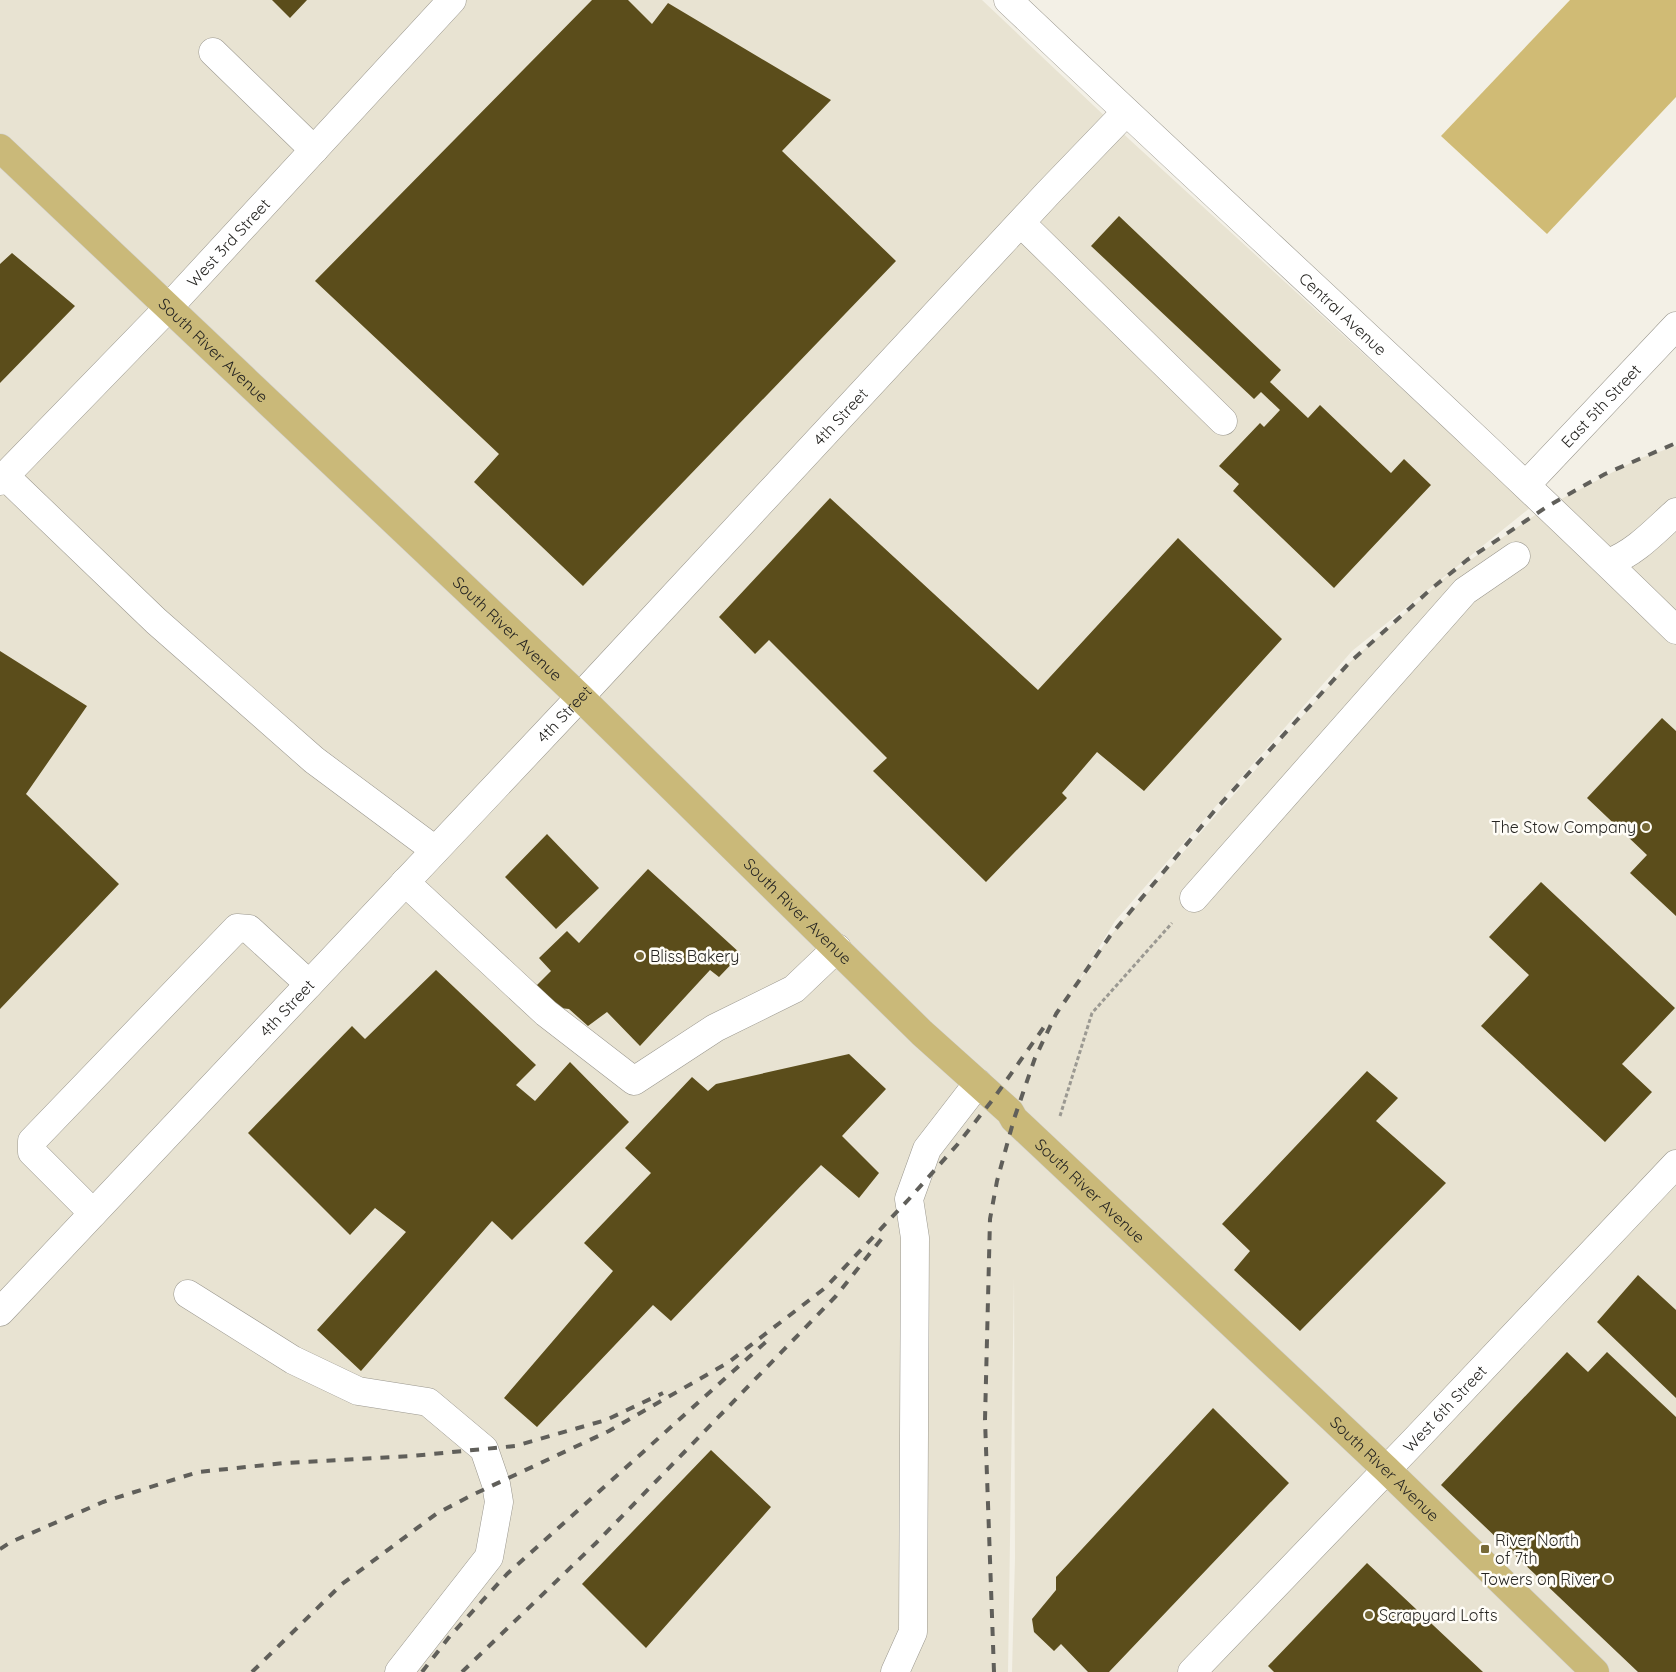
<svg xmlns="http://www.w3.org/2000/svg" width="1676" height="1672" font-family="Quicksand,sans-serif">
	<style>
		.built { fill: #e8e3d2 }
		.green { fill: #d0bb75 }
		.building { fill: #5b4d1b }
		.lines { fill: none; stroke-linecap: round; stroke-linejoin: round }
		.minor-casing { stroke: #9a978e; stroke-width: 29 }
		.major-casing { stroke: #cfcfce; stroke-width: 29 }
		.path { stroke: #9b9992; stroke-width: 3; stroke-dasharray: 4 2.5; stroke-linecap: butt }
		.minor { stroke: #fff; stroke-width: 28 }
		.major { stroke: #cab979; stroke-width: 28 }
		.rail { stroke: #605f5a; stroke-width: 4; stroke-dasharray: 9 9; stroke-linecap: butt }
		.poi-dot { fill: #776936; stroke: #fffdf7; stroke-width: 2 }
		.labels { text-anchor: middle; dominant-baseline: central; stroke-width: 5; stroke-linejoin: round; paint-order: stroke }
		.street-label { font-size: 16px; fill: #262522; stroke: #fffdf7 }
		.poi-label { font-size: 16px; fill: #262522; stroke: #fffdf7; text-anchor: start }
	</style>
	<rect width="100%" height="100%" fill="#f3f0e6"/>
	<path class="built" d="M0 0H982L1130 140 1531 507 1352 651 1115 921 1075 987 1110 936 1349 663 1446 577 1548 506 1638 459 1676 446V1672H1012L1015 1558 1014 1277 1008 1672H0Z"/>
	<path class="green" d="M1570 0H1676V97L1547 234 1441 136Z"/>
	<path class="building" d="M272 0H307L290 18Z
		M592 0H628L652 24 668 3 831 100 782 151 896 261 583 586 474 482 499 454 315 281Z
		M1119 216 1281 370 1270 382 1308 418 1320 405 1391 473 1404 459 1431 485 1334 588 1233 491 1239 484 1219 466 1260 423 1264 427 1280 410 1261 392 1254 399 1091 246Z
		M12 253 75 306 0 383V264Z
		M830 498 1038 690 1178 538 1282 639 1144 791 1097 752 1062 793 1067 798 986 882 873 771 887 758 769 640 755 654 719 617Z
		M0 651 87 706 26 794 119 884 0 1009Z
		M1662 718 1676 731V916L1630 873 1647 855 1587 798Z
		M547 834 599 888 556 929 505 877Z
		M648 869 741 954 719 977 710 970 640 1046 607 1012 588 1026 569 1009 550 1007 532 990 551 971 539 958 567 931 579 943Z
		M1541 882 1675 1008 1622 1064 1652 1092 1605 1142 1481 1026 1529 975 1489 937Z
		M436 970 536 1065 516 1085 535 1101 570 1062 629 1122 512 1240 492 1221 361 1371 317 1330 406 1232 375 1208 350 1235 248 1133 352 1026 365 1039Z
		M849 1054 886 1089 842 1136 879 1173 859 1198 821 1165 671 1321 653 1305 537 1427 504 1398 613 1271 584 1243 651 1173 625 1148 692 1077 708 1091 716 1084Z
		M1367 1071 1398 1098 1376 1121 1446 1183 1300 1331 1234 1270 1250 1251 1222 1224Z
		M1638 1275 1676 1310V1398L1597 1322Z
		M1567 1352 1588 1372 1607 1352 1676 1417V1672H1638L1441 1485Z
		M1213 1408 1289 1483 1109 1672H1088L1061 1644 1054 1651 1034 1632 1032 1619 1056 1590V1577Z
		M711 1450 771 1507 646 1648 582 1584Z
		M1367 1563 1483 1672H1274L1268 1666Z"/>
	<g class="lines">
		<defs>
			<g id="minor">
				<path id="s1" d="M1008 0C1230 211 1457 416 1676 630"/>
				<path d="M213 52 314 150"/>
				<path d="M1021 223 1223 421"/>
				<path d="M5 476 156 621 314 760 435 850"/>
				<path id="s2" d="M0 481 169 307 452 0"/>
				<path id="s3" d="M1526 485 1676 326"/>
				<path d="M1608 563C1635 553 1654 532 1676 512"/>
				<path d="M405 882 546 1013 634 1081 715 1028 794 989 837 948"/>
				<path d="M1194 898 1465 591 1516 556"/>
				<path d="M93 1213 32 1152V1141L237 928 249 929 309 984"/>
				<path d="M188 1294 293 1360 358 1391 428 1402 484 1449 496 1484 499 1502 489 1557 399 1672"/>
				<path id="s4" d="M0 1312 580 697 1048 193 1126 112"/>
				<path d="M895 1672 913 1632 915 1238 909 1199 927 1149 978 1083"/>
				<path id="s5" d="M1192 1672 1416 1439 1676 1164"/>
			</g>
			<g id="major">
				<path id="s6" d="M0 148 580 697 922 1033 1010 1112 1014 1119 1386 1469 1595 1672"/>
			</g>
		</defs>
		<use href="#minor" class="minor-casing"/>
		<use href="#major" class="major-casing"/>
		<path class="path" d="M1060 1116 1092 1013 1172 923"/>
		<use href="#minor" class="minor"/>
		<use href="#major" class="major"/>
		<path class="rail" d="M0 1549 11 1542 103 1502 198 1472 285 1463 412 1456 515 1446 606 1420 663 1393
			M252 1672 342 1584 436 1514 470 1496 609 1431 729 1362 825 1288 909 1199 957 1145 994 1098 1044 1027
			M422 1672 450 1636 507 1574 768 1340
			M462 1672 596 1543 836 1296 883 1237
			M994 1672 985 1420 990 1219 997 1181 1014 1119 1035 1058 1056 1014 1110 936 1216 809 1349 663 1431 589 1467 560 1548 506 1585 485 1605 474 1676 443"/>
	</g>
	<g class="poi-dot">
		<circle cx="1646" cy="827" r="5"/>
		<circle cx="640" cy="956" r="5"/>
		<rect x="1480" y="1544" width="10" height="10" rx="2.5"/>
		<circle cx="1608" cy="1579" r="5"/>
		<circle cx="1369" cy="1615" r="5"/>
	</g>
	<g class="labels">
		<g class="street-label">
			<text stroke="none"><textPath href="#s2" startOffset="330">West 3rd Street</textPath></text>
			<text stroke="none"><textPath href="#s1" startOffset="459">Central Avenue</textPath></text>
			<text stroke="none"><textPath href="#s6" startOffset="294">South River Avenue</textPath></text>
			<text stroke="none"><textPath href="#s3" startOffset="109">East 5th Street</textPath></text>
			<text stroke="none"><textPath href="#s4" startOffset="1228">4th Street</textPath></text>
			<text stroke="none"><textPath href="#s6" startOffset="699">South River Avenue</textPath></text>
			<text stroke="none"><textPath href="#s4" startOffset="822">4th Street</textPath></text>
			<text stroke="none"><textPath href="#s6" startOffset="1104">South River Avenue</textPath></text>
			<text stroke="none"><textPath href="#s4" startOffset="418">4th Street</textPath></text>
			<text stroke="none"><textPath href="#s6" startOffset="1509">South River Avenue</textPath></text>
			<text stroke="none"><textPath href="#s5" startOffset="365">West 6th Street</textPath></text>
			<text stroke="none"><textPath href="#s6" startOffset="1914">South River Avenue</textPath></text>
		</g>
		<g class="poi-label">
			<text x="1636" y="827" text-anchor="end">The Stow Company</text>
			<text x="650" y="956">Bliss Bakery</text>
			<text x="1495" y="1540">River North<tspan x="1495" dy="18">of 7th</tspan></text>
			<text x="1598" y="1579" text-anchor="end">Towers on River</text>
			<text x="1379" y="1615">Scrapyard Lofts</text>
		</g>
	</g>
</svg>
